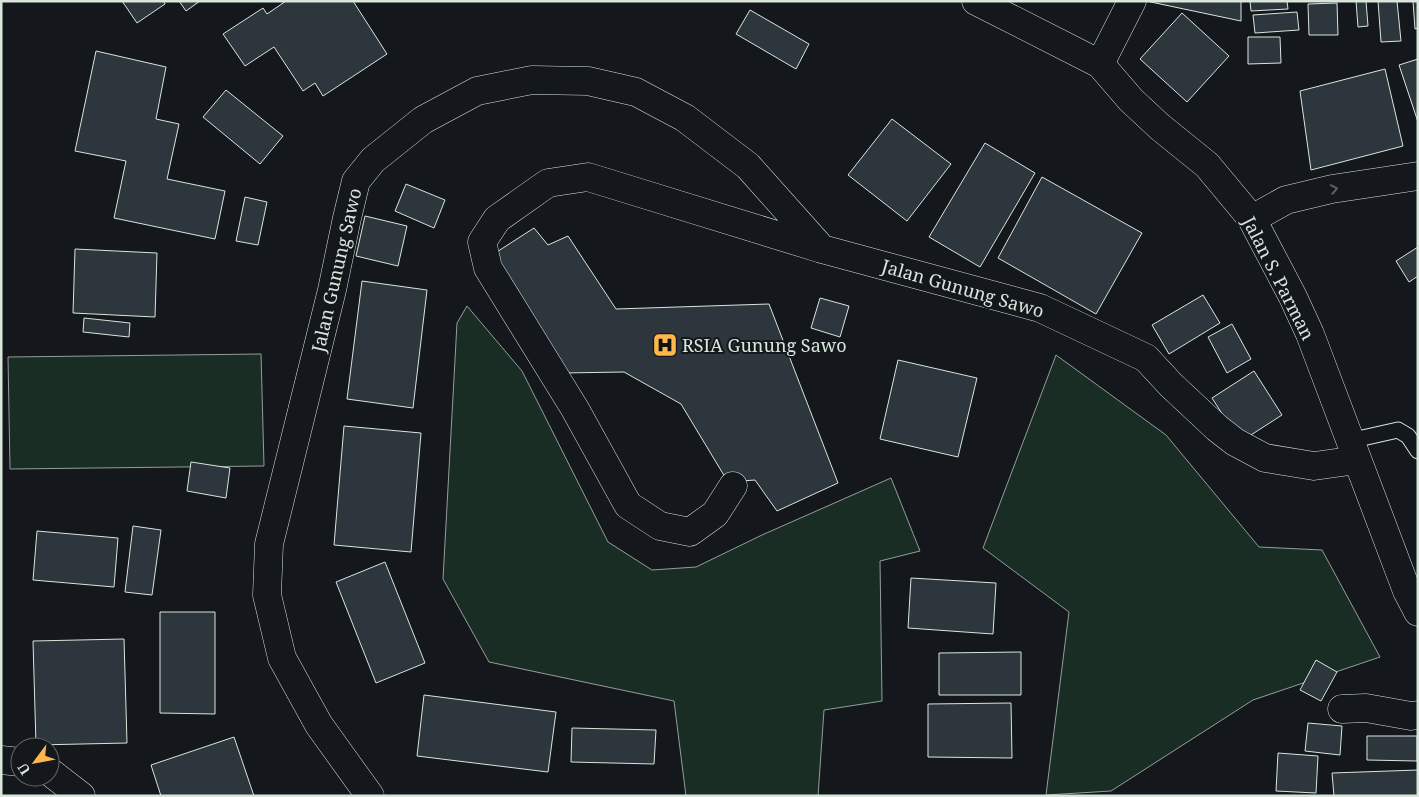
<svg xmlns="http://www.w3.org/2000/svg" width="1419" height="797" font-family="'Noto Serif',serif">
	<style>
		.green { fill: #1a2d24; stroke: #939e99 }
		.building { fill: #2c363c; stroke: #d8e6dc }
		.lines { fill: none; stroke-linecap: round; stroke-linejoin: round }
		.lane-casing { stroke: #d8e6dc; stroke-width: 17 }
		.street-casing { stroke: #d8e6dc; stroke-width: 29 }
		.highway-casing { stroke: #d8e6dc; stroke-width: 29 }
		.lane { stroke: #14181c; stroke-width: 15 }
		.street { stroke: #14181c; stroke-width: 28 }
		.highway { stroke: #14181c; stroke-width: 28 }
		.oneway { stroke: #59605f }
		.labels { text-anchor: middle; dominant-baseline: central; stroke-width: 4; stroke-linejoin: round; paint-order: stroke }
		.street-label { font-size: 18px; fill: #d8e6dc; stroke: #14181c }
		.poi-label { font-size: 18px; fill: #d8e6dc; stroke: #14181c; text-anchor: start }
	</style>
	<rect width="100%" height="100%" fill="#14181c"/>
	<path class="green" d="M467 306 522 371 608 542 652 570 696 567 762 535 891 478 920 551 880 561 882 701 824 710 818 796H686L674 701 489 662 443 579 457 323Z
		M261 354 264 466 10 469 8 357Z
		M1056 355 1166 435 1259 547 1322 550 1380 657 1253 700 1111 791 1046 795 1069 612 983 548Z"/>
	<path class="building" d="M122 1H164L165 4 137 23Z
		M179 1H200L186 11Z
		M286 1H353L387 54 323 96 315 83 303 91 274 47 245 66 223 34 263 8 267 14Z
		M1146 1H1241V21Z
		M1250 1H1287L1288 9 1251 11Z
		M1356 1H1366L1368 26 1358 27Z
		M1378 1H1397L1401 41 1381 42Z
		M1413 1H1418V28L1415 29Z
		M1337 3 1338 35H1309L1308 4Z
		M750 10 809 44 796 69 736 34Z
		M1297 12 1299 30 1255 33 1253 15Z
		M1182 13 1229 56 1187 102 1140 59Z
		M1248 37H1280L1281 63 1248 64Z
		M96 51 166 67 156 119 179 124 167 179 225 191 215 239 114 218 126 161 75 151Z
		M1418 59V122L1399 65Z
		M1385 69 1403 146 1311 170 1300 91Z
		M226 90 283 136 260 164 203 117Z
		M892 119 951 164 907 221 848 175Z
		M985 143 1035 173 980 267 929 237Z
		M1042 177 1142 233 1096 314 998 258Z
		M406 184 445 200 434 228 395 211Z
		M245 197 267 202 258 245 236 241Z
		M365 216 407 226 398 266 356 256Z
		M534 228 548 245 568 236 616 309 769 304 838 483 777 511 755 480 728 482 681 404 624 372 563 373 489 257Z
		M1418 247V276L1409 282 1396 261Z
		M75 249 157 253 155 317 73 313Z
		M362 281 427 290 413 408 347 399Z
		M1203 295 1220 323 1169 354 1152 325Z
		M820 298 849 306 840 337 811 328Z
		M84 318 130 323 129 337 83 332Z
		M1232 324 1251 359 1227 373 1208 337Z
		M898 360 977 378 958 457 880 439Z
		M1254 371 1282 415 1240 442 1212 398Z
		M344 426 421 433 411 552 334 545Z
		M191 462 230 468 226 498 187 491Z
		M133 526 161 530 152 595 125 592Z
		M37 531 118 538 114 587 33 580Z
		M385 562 425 663 376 683 336 582Z
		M911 578 996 583 993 634 908 628Z
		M160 612H215V714L160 713Z
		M124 639 127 743 36 745 33 641Z
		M1021 652V695H939V653Z
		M1316 660 1337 672 1321 701 1300 690Z
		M424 695 556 712 548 772 417 756Z
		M1011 703 1012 758 928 757V704Z
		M1308 723 1342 726 1340 755 1305 751Z
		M572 728 656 730 654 764 571 762Z
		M1367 736H1417V761L1367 760Z
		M234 737 254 796H161L151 765Z
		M1278 753 1318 756 1316 793 1276 791Z
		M1418 770V796H1334L1332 773Z"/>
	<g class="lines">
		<defs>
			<path id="lane" d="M1349 441 1398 430 1408 436 1418 451"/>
			<path id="street" d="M1100 64 1132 1
				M1252 219 1286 200 1332 189 1418 176
				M733 486 715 514 690 532 660 526 628 505 575 409 488 268 482 242 497 219 548 183 588 177 822 249 1040 308 1146 358 1171 385 1217 428 1235 442 1265 458 1314 466 1357 460
				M1342 709 1366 708 1411 716 1418 715
				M1 760 20 762
				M50 772 81 796
				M370 796 319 725 282 658 267 595 269 544 332 290 347 218 356 181 373 160 423 120 477 91 532 80 588 81 636 92 685 118 748 166 822 249"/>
			<path id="highway" d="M976 1 1100 64 1131 100 1160 127 1207 165 1252 219 1293 297 1310 334 1407 591 1418 612"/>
		</defs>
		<use href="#lane" class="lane-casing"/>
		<use href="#street" class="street-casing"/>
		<use href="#highway" class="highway-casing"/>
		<use href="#lane" class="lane"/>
		<use href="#street" class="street"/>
		<use href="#highway" class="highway"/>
	</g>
	<defs><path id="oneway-chevron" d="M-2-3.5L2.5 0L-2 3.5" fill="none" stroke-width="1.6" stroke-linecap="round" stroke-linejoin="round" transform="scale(1.25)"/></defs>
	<use class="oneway" href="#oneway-chevron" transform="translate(1334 189) rotate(-11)"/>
	<defs>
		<symbol id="hospital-square" viewBox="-11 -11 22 22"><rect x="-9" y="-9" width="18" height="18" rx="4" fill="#ffb74d" stroke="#14181c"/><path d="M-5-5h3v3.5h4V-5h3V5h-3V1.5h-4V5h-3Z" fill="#111"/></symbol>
	</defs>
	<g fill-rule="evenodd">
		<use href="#hospital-square" x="651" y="331" width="28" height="28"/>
	</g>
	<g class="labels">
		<g class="street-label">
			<text transform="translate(336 270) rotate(-77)">Jalan Gunung Sawo</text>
			<text transform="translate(1279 278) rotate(63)">Jalan S. Parman</text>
			<text transform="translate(963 288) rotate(16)">Jalan Gunung Sawo</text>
		</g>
		<g class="poi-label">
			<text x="682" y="345">RSIA Gunung Sawo</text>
		</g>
	</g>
	<rect width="1419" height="797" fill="none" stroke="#d8e6dc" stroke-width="5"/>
	<g transform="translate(35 762) rotate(238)"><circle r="24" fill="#14181c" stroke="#626a69"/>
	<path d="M0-4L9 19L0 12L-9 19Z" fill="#ffb74d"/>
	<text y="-8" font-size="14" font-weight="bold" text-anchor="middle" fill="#d8e6dc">U</text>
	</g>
</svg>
